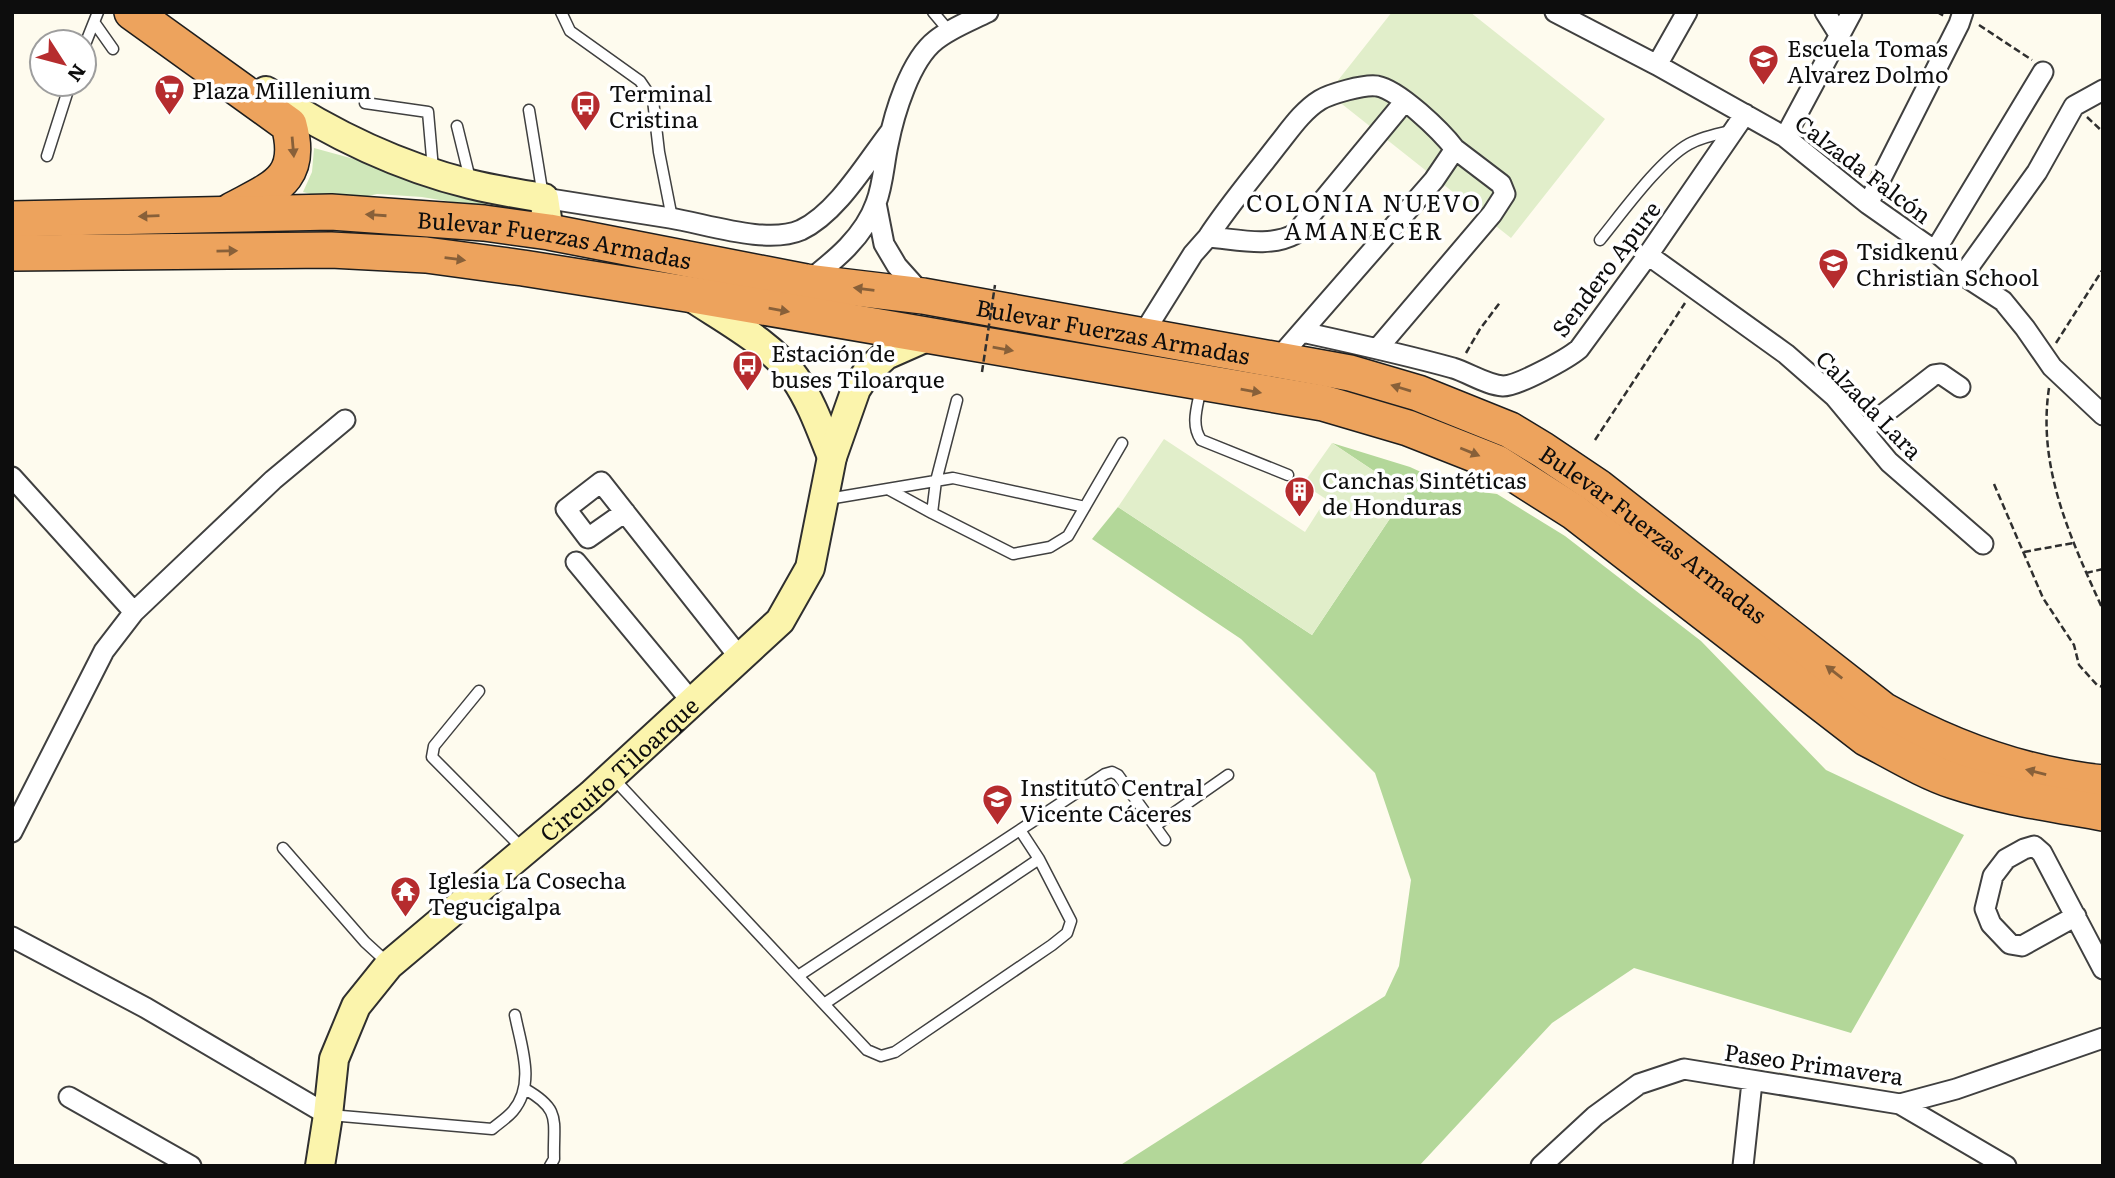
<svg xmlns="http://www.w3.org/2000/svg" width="2115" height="1178" font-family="Literata,serif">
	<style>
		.green { fill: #cfe7b9 }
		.forest { fill: #b3d799 }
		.pitch { fill: #e1eeca }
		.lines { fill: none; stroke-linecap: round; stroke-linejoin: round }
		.lane-casing { stroke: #404040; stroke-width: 13 }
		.street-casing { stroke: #404040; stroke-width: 23 }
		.secondary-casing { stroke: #2f2f2f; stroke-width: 32 }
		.highway-casing { stroke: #1e1e1e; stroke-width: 38 }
		.path { stroke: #2f2f2f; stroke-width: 2.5; stroke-dasharray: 7 3.5; stroke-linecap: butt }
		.lane { stroke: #fff; stroke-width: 10 }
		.street { stroke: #fff; stroke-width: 19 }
		.secondary { stroke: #fbf4ac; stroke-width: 28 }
		.highway { stroke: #eda35d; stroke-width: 35 }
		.path-bridge { stroke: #2f2f2f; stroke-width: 2.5; stroke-dasharray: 7 3.5; stroke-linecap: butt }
		.oneway { fill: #886039 }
		.labels { text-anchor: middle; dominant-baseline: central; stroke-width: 7; stroke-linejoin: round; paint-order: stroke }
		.poi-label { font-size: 23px; fill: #0d0d0d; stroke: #fff; text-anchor: start }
		.street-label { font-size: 23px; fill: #0d0d0d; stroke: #fff }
		.neighbourhood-label { font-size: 24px; letter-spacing: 2px; fill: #0d0d0d; stroke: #fff }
	</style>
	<rect width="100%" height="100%" fill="#fefbee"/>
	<path class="green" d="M314 148 445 184 495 203 476 206 422 197 377 194 342 202 303 192 312 172Z"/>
	<path class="forest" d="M1332 443 1410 467 1458 489 1497 494 1565 536 1701 641 1826 770 1964 835 1851 1033 1634 968 1552 1023 1419 1166H1119L1385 996 1399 966 1411 880 1375 773 1241 639 1092 539 1118 507 1312 635 1407 493Z"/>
	<path class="pitch" d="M1392 12H1470L1605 119 1511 238 1328 93Z
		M1164 439 1305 532 1326 499 1303 484 1332 443 1407 493 1312 635 1118 507Z"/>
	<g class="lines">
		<defs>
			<path id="lane" d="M561 12 570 31 640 81 653 100 659 152 672 218
				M933 12 949 31
				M94 22 113 49
				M84 47 98 12
				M365 103 428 112 433 169
				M529 110 543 196
				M457 126 470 179
				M47 156 70 84
				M1600 240C1622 213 1660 160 1689 144 1702 137 1717 134 1731 131
				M1201 387C1198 405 1190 424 1201 440L1288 475
				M957 400 936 481 932 513 1013 554 1050 547 1068 536 1122 443
				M888 489 932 513
				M828 499 953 478 1085 507
				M479 691 434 746 432 757 522 848
				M614 779 824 1004
				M1155 826 1228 775
				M1020 830 1039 859 1071 921 1067 933 1052 945 895 1052 881 1056 867 1050 824 1004 1039 859
				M283 848 365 942 389 964
				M798 976 1105 774 1112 772 1118 775 1165 840
				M525 1089C562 1110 553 1120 554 1159L550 1166
				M330 1115 492 1129C499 1123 507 1118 513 1111 536 1084 521 1046 515 1015"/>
			<path id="street" d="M1555 12 1657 65 1785 137 1868 204 1935 251 1963 275 2003 301 2025 328 2052 367 2103 415
				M1825 12 1840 36
				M1657 65 1687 12
				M1785 137 1852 12
				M544 198C586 205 628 211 670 218 707 224 767 245 801 230 837 213 866 163 890 132
				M876 203 884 244 897 266 923 295
				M1868 204 1959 24 1963 12
				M1208 237C1229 205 1253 177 1276 147 1289 131 1302 111 1320 100 1330 94 1364 84 1377 86 1399 90 1441 131 1455 149L1434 180 1277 360
				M1935 251 2043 72
				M1648 255 1786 354 1834 396 1889 462 1983 544
				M1963 275 2037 172 2074 106 2103 90
				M807 282C835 260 864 237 876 203 883 185 884 163 888 145 894 114 910 60 936 40 951 28 970 21 988 12
				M1302 332C1352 343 1403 354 1453 368 1469 373 1487 385 1503 386 1518 386 1567 359 1579 349L1648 255 1745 114
				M1143 334 1193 254 1208 237C1236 239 1270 248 1295 234L1405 101
				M1378 348 1492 214 1505 194 1501 184 1455 149
				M1863 430 1934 375 1941 374 1960 387
				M12 477 134 612
				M625 512 588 538 566 509 601 482 740 658
				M576 562 692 702
				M12 832 104 651 134 612 273 480 345 420
				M2076 916 2022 946 2010 944 1991 924 1985 909 1993 876 2006 859 2024 849 2034 846 2042 853 2103 969
				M12 937 146 1008 328 1115
				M69 1097 191 1166
				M1900 1104 2006 1166
				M1541 1166 1595 1116 1639 1084 1684 1069 1900 1104 1956 1089 2103 1038
				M1743 1166 1752 1082"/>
			<g id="secondary">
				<path d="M266 91C329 133 397 166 470 184 494 190 519 194 544 198L549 232"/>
				<path d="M693 298C726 320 773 345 795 378 812 403 821 430 832 457"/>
				<path id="s1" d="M320 1166 328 1115 334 1059 356 1006 389 965 591 795 780 621 810 568 832 457 856 389 868 371 886 355 929 336"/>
			</g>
			<g id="highway">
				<path d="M132 12 289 125C304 180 273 188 231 211"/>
				<path id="s2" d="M12 219 331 212 484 223 549 232 806 282 923 296 1350 373 1418 393 1510 430 1543 450 1598 487 1883 710C1951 748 2025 775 2103 783"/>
				<path d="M12 253 331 250 426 255 523 268 687 294 1323 403 1408 428 1497 463 1574 512 1866 738C1895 753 1924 771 1954 781 2002 797 2053 804 2103 813"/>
			</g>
		</defs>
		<use href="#lane" class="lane-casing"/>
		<use href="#street" class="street-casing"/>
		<use href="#secondary" class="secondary-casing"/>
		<use href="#highway" class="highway-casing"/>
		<path class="path" d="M1937 12 1944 16
			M1979 25 2032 60
			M2087 117 2103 132
			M2056 343 2103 269
			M1466 353 1480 329 1501 301
			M2049 388C2037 468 2071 539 2103 610
			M1595 440 1685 303
			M1994 484 2043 598 2074 645 2079 665 2097 685 2103 687
			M2024 552 2073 543
			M2086 573 2103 569"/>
		<use href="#lane" class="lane"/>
		<use href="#street" class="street"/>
		<use href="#secondary" class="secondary"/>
		<use href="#highway" class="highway"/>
		<path class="path-bridge" d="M982 372 995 285"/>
	</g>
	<defs><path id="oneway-solid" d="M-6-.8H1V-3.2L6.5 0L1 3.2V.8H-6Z" transform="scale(1.75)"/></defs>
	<g class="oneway">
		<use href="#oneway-solid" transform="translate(293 147) rotate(85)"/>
		<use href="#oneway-solid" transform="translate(376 215) rotate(-176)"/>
		<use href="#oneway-solid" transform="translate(149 216) rotate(178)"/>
		<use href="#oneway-solid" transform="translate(227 251) rotate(-1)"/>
		<use href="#oneway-solid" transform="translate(455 259) rotate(7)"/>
		<use href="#oneway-solid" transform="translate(864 289) rotate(-173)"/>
		<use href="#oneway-solid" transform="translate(779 310) rotate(10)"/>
		<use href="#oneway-solid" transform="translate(1003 349) rotate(10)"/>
		<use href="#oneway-solid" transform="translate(1401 388) rotate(-163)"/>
		<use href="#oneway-solid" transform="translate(1251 391) rotate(10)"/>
		<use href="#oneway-solid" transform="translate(1470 452) rotate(22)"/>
		<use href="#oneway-solid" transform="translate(1834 672) rotate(-142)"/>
		<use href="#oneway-solid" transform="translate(2036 772) rotate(-166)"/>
	</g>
	<defs>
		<symbol id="school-pin" viewBox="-11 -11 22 30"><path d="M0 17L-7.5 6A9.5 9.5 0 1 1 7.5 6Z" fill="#b62c2e" stroke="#fff"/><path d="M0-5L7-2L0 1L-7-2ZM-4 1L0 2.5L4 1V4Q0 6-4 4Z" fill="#fff"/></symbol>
		<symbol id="supermarket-pin" viewBox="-11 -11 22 30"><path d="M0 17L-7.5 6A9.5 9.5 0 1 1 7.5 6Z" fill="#b62c2e" stroke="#fff"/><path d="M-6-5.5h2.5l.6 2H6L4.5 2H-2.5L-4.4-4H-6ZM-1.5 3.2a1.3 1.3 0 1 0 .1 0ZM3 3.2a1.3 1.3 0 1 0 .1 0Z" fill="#fff"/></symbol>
		<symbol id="bus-pin" viewBox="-11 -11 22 30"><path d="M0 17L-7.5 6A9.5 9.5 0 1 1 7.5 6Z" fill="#b62c2e" stroke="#fff"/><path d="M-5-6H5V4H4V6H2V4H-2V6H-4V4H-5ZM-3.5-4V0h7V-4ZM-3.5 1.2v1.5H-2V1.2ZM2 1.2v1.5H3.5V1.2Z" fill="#fff"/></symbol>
		<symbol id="building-pin" viewBox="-11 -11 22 30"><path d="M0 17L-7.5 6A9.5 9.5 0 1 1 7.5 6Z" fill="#b62c2e" stroke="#fff"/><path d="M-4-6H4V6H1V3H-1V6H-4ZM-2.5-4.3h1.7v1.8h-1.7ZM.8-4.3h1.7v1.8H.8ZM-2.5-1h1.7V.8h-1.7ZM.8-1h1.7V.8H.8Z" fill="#fff"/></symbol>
		<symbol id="temple-pin" viewBox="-11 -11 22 30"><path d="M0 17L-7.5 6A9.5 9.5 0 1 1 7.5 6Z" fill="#b62c2e" stroke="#fff"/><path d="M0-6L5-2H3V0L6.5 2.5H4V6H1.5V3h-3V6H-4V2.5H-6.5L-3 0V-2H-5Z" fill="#fff"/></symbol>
	</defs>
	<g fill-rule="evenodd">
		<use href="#school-pin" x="1746" y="42" width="35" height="47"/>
		<use href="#supermarket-pin" x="152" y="72" width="35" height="47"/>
		<use href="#bus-pin" x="568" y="88" width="35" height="47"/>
		<use href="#school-pin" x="1816" y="246" width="35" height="47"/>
		<use href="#bus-pin" x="730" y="348" width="35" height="47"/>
		<use href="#building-pin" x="1282" y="474" width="35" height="47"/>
		<use href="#school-pin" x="980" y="782" width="35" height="47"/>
		<use href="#temple-pin" x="388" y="874" width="35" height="47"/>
	</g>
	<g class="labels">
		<g class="poi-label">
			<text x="1787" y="47">Escuela Tomas<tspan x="1787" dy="26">Alvarez Dolmo</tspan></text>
			<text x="192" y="89">Plaza Millenium</text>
			<text x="609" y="92">Terminal<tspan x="609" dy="26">Cristina</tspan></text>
			<text x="1856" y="250">Tsidkenu<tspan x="1856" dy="26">Christian School</tspan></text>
			<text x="771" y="352">Estación de<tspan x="771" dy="26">buses Tiloarque</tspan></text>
			<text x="1322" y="479">Canchas Sintéticas<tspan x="1322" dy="26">de Honduras</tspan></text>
			<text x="1020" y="786">Instituto Central<tspan x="1020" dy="26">Vicente Cáceres</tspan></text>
			<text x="428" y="879">Iglesia La Cosecha<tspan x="428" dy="26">Tegucigalpa</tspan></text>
		</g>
		<g class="street-label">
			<text transform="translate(1864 168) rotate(37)">Calzada Falcón</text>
			<text stroke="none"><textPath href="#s2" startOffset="544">Bulevar Fuerzas Armadas</textPath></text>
			<text transform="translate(1605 268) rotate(-53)">Sendero Apure</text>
			<text stroke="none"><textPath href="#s2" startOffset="1111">Bulevar Fuerzas Armadas</textPath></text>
			<text transform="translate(1870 404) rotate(46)">Calzada Lara</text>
			<text stroke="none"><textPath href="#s2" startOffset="1699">Bulevar Fuerzas Armadas</textPath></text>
			<text stroke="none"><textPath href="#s1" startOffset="520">Circuito Tiloarque</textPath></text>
			<text transform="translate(1814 1063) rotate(8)">Paseo Primavera</text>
		</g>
		<g class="neighbourhood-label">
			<text x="1364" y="201">COLONIA NUEVO<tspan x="1364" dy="28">AMANECER</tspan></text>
		</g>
	</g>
	<rect width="2115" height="1178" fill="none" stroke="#0d0d0d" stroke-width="28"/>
	<g transform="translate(63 63) rotate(126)"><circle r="33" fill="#ffffff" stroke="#9e9e9e" stroke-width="2"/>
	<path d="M0-5L12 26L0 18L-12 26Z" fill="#b62c2e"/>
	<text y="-10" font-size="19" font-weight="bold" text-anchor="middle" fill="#0d0d0d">N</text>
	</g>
</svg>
